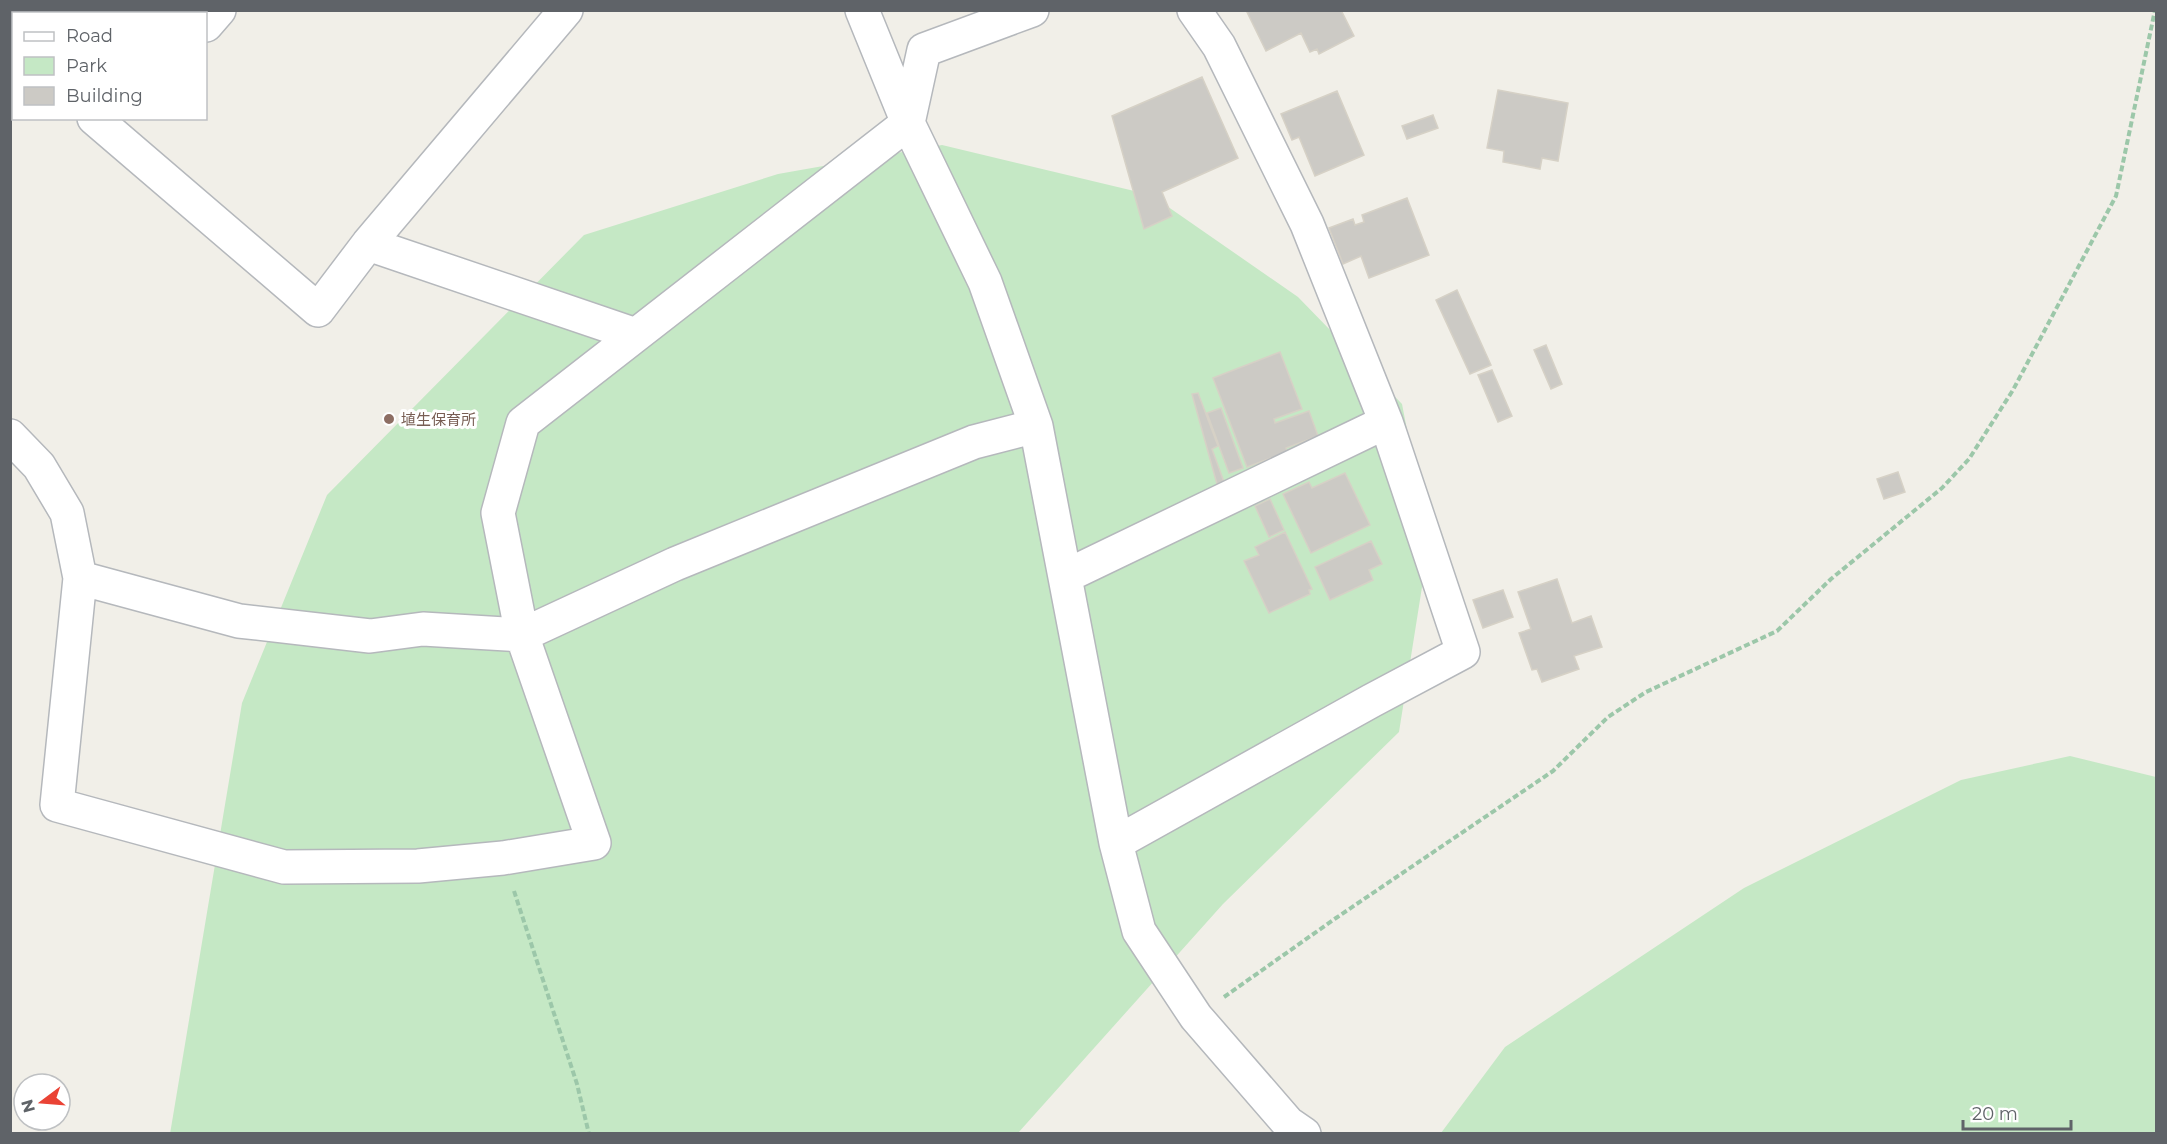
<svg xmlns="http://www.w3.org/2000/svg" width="2167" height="1144" font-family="Montserrat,'Noto Sans JP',sans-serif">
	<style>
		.green { fill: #c5e8c5 }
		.building { fill: #cccac5; stroke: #d6d1c6; stroke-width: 1.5 }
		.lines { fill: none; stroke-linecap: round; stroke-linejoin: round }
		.minor-casing { stroke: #b5b8bc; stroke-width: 36 }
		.path { stroke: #9cc7a9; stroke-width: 4; stroke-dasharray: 6 3; stroke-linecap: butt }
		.minor { stroke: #fff; stroke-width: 33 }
		.education-dot { fill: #8d6e63; stroke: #fff; stroke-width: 2 }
		.labels { text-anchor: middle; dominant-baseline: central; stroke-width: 6; stroke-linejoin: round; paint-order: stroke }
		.education-label { font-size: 15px; fill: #785e54; stroke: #fff; text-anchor: start }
	</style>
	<rect width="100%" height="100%" fill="#f1efe8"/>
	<path class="green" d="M942 145 1151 195 1298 297 1402 404 1429 543 1399 732 1223 904 1018 1133 170 1134 242 703 327 495 584 235 778 174Z
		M2070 756 2156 777V1133H1441L1505 1047 1744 888 1961 780Z"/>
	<path class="building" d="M1246 10H1341L1354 36 1319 54 1317 49 1310 52 1301 33 1266 51Z
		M1202 77 1238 158 1162 192 1172 216 1144 229 1112 116Z
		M1498 90 1568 103 1558 161 1542 158 1540 169 1503 162 1504 151 1487 148Z
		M1337 91 1364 155 1315 176 1299 137 1292 140 1281 114Z
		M1433 115 1438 128 1407 139 1402 126Z
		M1407 198 1429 255 1369 278 1361 256 1343 264 1329 228 1353 219 1355 225 1364 222 1362 215Z
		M1457 290 1491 365 1470 374 1436 300Z
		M1546 345 1562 384 1551 389 1534 350Z
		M1280 352 1302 409 1274 419 1275 423 1309 411 1318 436 1286 448 1287 452 1247 467 1213 378Z
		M1492 370 1512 416 1498 422 1478 375Z
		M1198 393 1218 446 1212 449 1224 482 1217 484 1192 394Z
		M1221 408 1243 468 1229 473 1207 413Z
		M1898 472 1905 492 1884 499 1877 479Z
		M1345 473 1370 525 1311 553 1283 494 1309 482 1312 488Z
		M1270 499 1284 530 1269 537 1255 506Z
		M1285 532 1312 589 1309 590 1310 594 1269 613 1244 561 1259 555 1255 547Z
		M1371 541 1382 564 1369 570 1373 580 1330 600 1315 567Z
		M1557 579 1572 623 1591 616 1602 647 1574 656 1579 669 1542 682 1537 669 1532 670 1519 633 1531 629 1518 592Z
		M1503 590 1513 617 1483 628 1473 600Z"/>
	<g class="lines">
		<defs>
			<path id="minor" d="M862 10 908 123 985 282 1036 426 1116 843 1139 931 1196 1017 1288 1123 1304 1134
				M206 25 219 10
				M10 48 14 51
				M94 118 318 310 368 244 566 10
				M368 244 636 335
				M10 436 39 466 67 513 80 578 57 805 284 867 418 866 503 858 594 843 522 635 498 513 523 423 908 123 924 50 1032 10
				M1066 576 1386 422
				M80 578 239 621 370 636 423 629 522 635 675 564 974 442 1036 426
				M1116 843 1371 701 1463 652 1386 422 1307 224 1219 46 1194 10"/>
		</defs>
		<use href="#minor" class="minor-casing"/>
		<path class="path" d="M514 891 577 1084 589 1134
			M1224 997 1336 918 1553 771 1608 717 1646 692 1777 631 1831 579 1942 488 1969 459 2013 390 2116 196 2155 10"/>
		<use href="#minor" class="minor"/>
	</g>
	<circle class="education-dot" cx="389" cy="419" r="6"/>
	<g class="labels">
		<g class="education-label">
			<text x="401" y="419">埴生保育所</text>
		</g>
	</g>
	<rect width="2167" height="1144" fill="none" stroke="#5f6368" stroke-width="24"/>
	<rect x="12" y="12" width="195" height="108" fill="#ffffff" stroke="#bfc1c3" stroke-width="1.5"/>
	<rect x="24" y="32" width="30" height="9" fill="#ffffff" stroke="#bfc1c3" stroke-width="1.5"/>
	<text x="66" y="42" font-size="18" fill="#5f6368">Road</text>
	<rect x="24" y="57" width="30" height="18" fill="#c5e8c5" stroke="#bfc1c3" stroke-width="1.5"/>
	<text x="66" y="72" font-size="18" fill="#5f6368">Park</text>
	<rect x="24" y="87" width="30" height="18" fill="#cccac5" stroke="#bfc1c3" stroke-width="1.5"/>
	<text x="66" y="102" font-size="18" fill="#5f6368">Building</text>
	<g transform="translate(42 1102) rotate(254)"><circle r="28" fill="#ffffff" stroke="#bfc1c3" stroke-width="1.5"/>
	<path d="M0-4.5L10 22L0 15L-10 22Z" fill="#ea4335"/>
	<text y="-9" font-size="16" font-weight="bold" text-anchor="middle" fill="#5f6368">N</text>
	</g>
	<path d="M1963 1120v9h108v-9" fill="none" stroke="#5f6368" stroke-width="3"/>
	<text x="1972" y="1120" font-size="18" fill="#5f6368" stroke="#ffffff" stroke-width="4.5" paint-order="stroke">20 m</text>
</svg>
